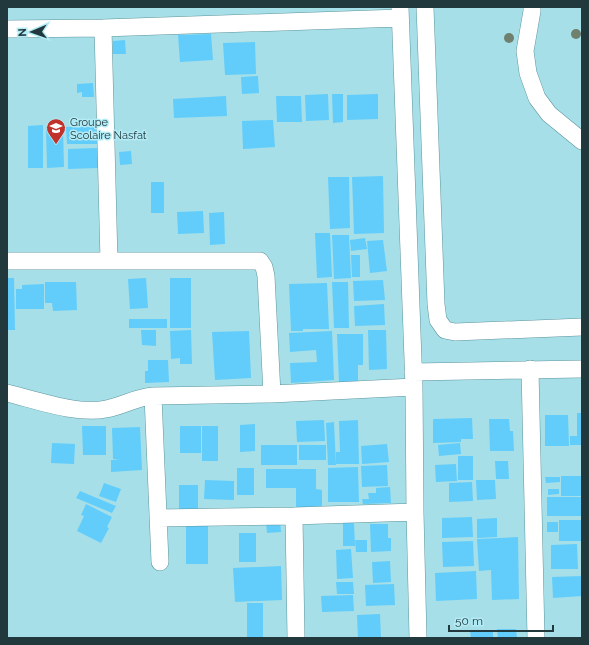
<svg xmlns="http://www.w3.org/2000/svg" width="589" height="645" font-family="Raleway,sans-serif">
	<style>
		.building { fill: #62cdfa }
		.lines { fill: none; stroke-linecap: round; stroke-linejoin: round }
		.minor-casing { stroke: #5d959d; stroke-width: 18 }
		.minor { stroke: #fff; stroke-width: 17 }
		.tree { fill: #6f806e }
		.labels { text-anchor: middle; dominant-baseline: central; stroke-width: 3; stroke-linejoin: round; paint-order: stroke }
		.poi-label { font-size: 11px; fill: #21383c; stroke: #b3ecf6; text-anchor: start }
	</style>
	<rect width="100%" height="100%" fill="#a6dfe8"/>
	<path class="building" d="M211 34 213 60 180 62 178 35Z
		M125 40 126 54H113V41Z
		M255 42 256 74 225 75 223 43Z
		M258 76 259 93 242 94 241 77Z
		M93 83 94 97H82V92L77 93V84Z
		M328 94 329 120 306 121 305 95Z
		M332 94H343V122L333 123Z
		M378 94V119L347 120V95Z
		M226 96 227 116 174 118 173 99Z
		M276 96H301L302 122H277Z
		M273 120 275 147 243 149 242 121Z
		M43 125V168H28V126Z
		M46 127H63L64 167 47 168Z
		M66 127H96L97 144H67Z
		M98 148V168L68 169V149Z
		M131 151 132 164 120 165 119 152Z
		M383 176 384 233 354 234 352 177Z
		M328 177H349L350 228 330 229Z
		M151 182H164V213H151Z
		M203 211 204 233 178 234 177 212Z
		M224 212 225 244 210 245 209 213Z
		M315 233H330L332 277 317 278Z
		M332 235H349L351 278 334 279Z
		M365 238 367 249 351 251 350 240Z
		M383 240 387 271 370 273 367 241Z
		M351 255H360V277H352Z
		M7 278H14L15 330H7Z
		M146 278 148 308 130 309 128 279Z
		M170 278H191V328H170Z
		M383 280 385 300 354 301 353 281Z
		M45 282H76L77 310 53 311 52 303H45Z
		M332 282H348L349 328H334Z
		M327 283 329 329H303V331H291L289 284Z
		M44 284V309H16V289H22V285Z
		M384 304 385 325 355 326 354 306Z
		M129 319H167V328H129Z
		M141 330H156V346L142 345Z
		M191 330 192 364H180V358L171 359 170 331Z
		M368 330H386L387 369 369 370Z
		M249 331 251 378 215 380 212 332Z
		M332 331 334 380 291 383 290 363 317 362 316 350 290 352 289 333Z
		M337 334H363V365H358V382L339 383Z
		M148 360H168L169 382 145 383V371H148Z
		M577 413H582V445H570V436H577Z
		M545 415H568L569 446H545Z
		M472 418 473 439H461V442L433 443V419Z
		M489 419H509L510 431H513L514 451H490Z
		M324 420 325 441 297 442 296 421Z
		M358 420 359 464H336V452H340L339 421Z
		M334 422 336 465H328L326 423Z
		M255 424V451L240 452V425Z
		M82 426H106V455H83Z
		M180 426H201V453H180Z
		M202 426H218V461H202Z
		M140 427 142 470 111 472V460H119L113 459 112 428Z
		M52 443 75 444 74 464 51 463Z
		M460 443 461 454 439 456 438 445Z
		M387 444 389 462 362 464 361 446Z
		M261 445H297V465H261Z
		M299 445H326V460H299Z
		M458 456H473V480H458Z
		M495 461H508L509 479H496Z
		M456 464 457 481 436 482 435 465Z
		M387 465 388 486 362 487 361 466Z
		M358 467 359 502H328V468Z
		M237 468H254V495H237Z
		M266 469H316V489L322 490V507H296V488H266Z
		M561 476H582V496H561Z
		M545 477H560V482L546 483Z
		M205 480 234 481V500L204 499Z
		M476 480H495L496 499 477 500Z
		M472 482 473 501 449 502V483Z
		M104 483 121 489 116 502 99 496Z
		M179 485H198V509H179Z
		M390 487 391 503 363 504 362 499H369L368 493H376V488Z
		M548 489H559V494L548 495Z
		M80 491 116 506 112 513 76 498Z
		M547 497H582V516H547Z
		M86 504 112 517 107 527 109 528 101 543 77 531 84 516 81 515Z
		M472 517 473 537 442 538V518Z
		M497 518V537L477 538V519Z
		M280 520 281 532 267 533 266 521Z
		M559 520H582V541H559Z
		M547 522H558V532H547Z
		M343 523H354L355 546H343Z
		M370 524H388V538H391V551L371 552Z
		M186 525H208V564H186Z
		M239 533H256V562H239Z
		M518 537 519 599 492 600 491 570 479 571 477 539Z
		M355 540H367V552H356Z
		M473 541 474 566 443 567 442 542Z
		M577 544 578 569H551V545Z
		M351 549 353 578 337 579 336 550Z
		M390 561 391 582 373 583 372 562Z
		M281 566 282 600 235 602 233 568Z
		M476 571 477 599 436 601 435 573Z
		M582 576V596L553 598 552 577Z
		M336 582H353L354 594H337Z
		M394 584 395 605 366 606 365 585Z
		M353 595 354 611 322 612 321 596Z
		M247 603H263V638H247Z
		M380 614 381 638H358L357 615Z
		M497 629H516L517 638H498Z
		M493 630V638H471L470 631Z"/>
	<g class="lines">
		<defs>
			<path id="minor" d="M400 7 414 387 415 512 418 638
				M425 7 436 304 438 320 445 330 455 332 582 327
				M532 7V11L525 51 528 73 537 98 549 114 582 141
				M103 28 109 261
				M7 29 103 28 400 18
				M7 261H260L264 267 266 276 272 394
				M530 369 536 638
				M413 372 582 369
				M7 393C36 400 77 415 106 409 123 406 136 397 153 396L272 394 414 387
				M153 396 160 562
				M294 516 296 638
				M158 518 294 516 415 512"/>
		</defs>
		<use href="#minor" class="minor-casing"/>
		<use href="#minor" class="minor"/>
	</g>
	<g class="tree">
		<circle cx="576" cy="34" r="5"/>
		<circle cx="509" cy="38" r="5"/>
	</g>
	<defs>
		<symbol id="school-pin" viewBox="-11 -11 22 30"><path d="M0 17L-7.5 6A9.5 9.5 0 1 1 7.5 6Z" fill="#c1332a" stroke="#b3ecf6"/><path d="M0-5L7-2L0 1L-7-2ZM-4 1L0 2.5L4 1V4Q0 6-4 4Z" fill="#fff"/></symbol>
	</defs>
	<g fill-rule="evenodd">
		<use href="#school-pin" x="45" y="117" width="22" height="30"/>
	</g>
	<g class="labels">
		<g class="poi-label">
			<text x="70" y="122">Groupe<tspan x="70" dy="13">Scolaire Nasfat</tspan></text>
		</g>
	</g>
	<rect width="589" height="645" fill="none" stroke="#21383c" stroke-width="16"/>
	<g transform="translate(32 32) rotate(268)" stroke="#b3ecf6" stroke-width="3" paint-order="stroke">
	<path d="M0-3L7 15L0 10L-7 15Z" fill="#21383c"/>
	<text y="-6" font-size="11" font-weight="bold" text-anchor="middle" fill="#21383c">N</text>
	</g>
	<path d="M449 625v6h104v-6" fill="none" stroke="#21383c" stroke-width="2"/>
	<text x="455" y="625" font-size="12" fill="#21383c" stroke="#b3ecf6" stroke-width="3" paint-order="stroke">50 m</text>
</svg>
